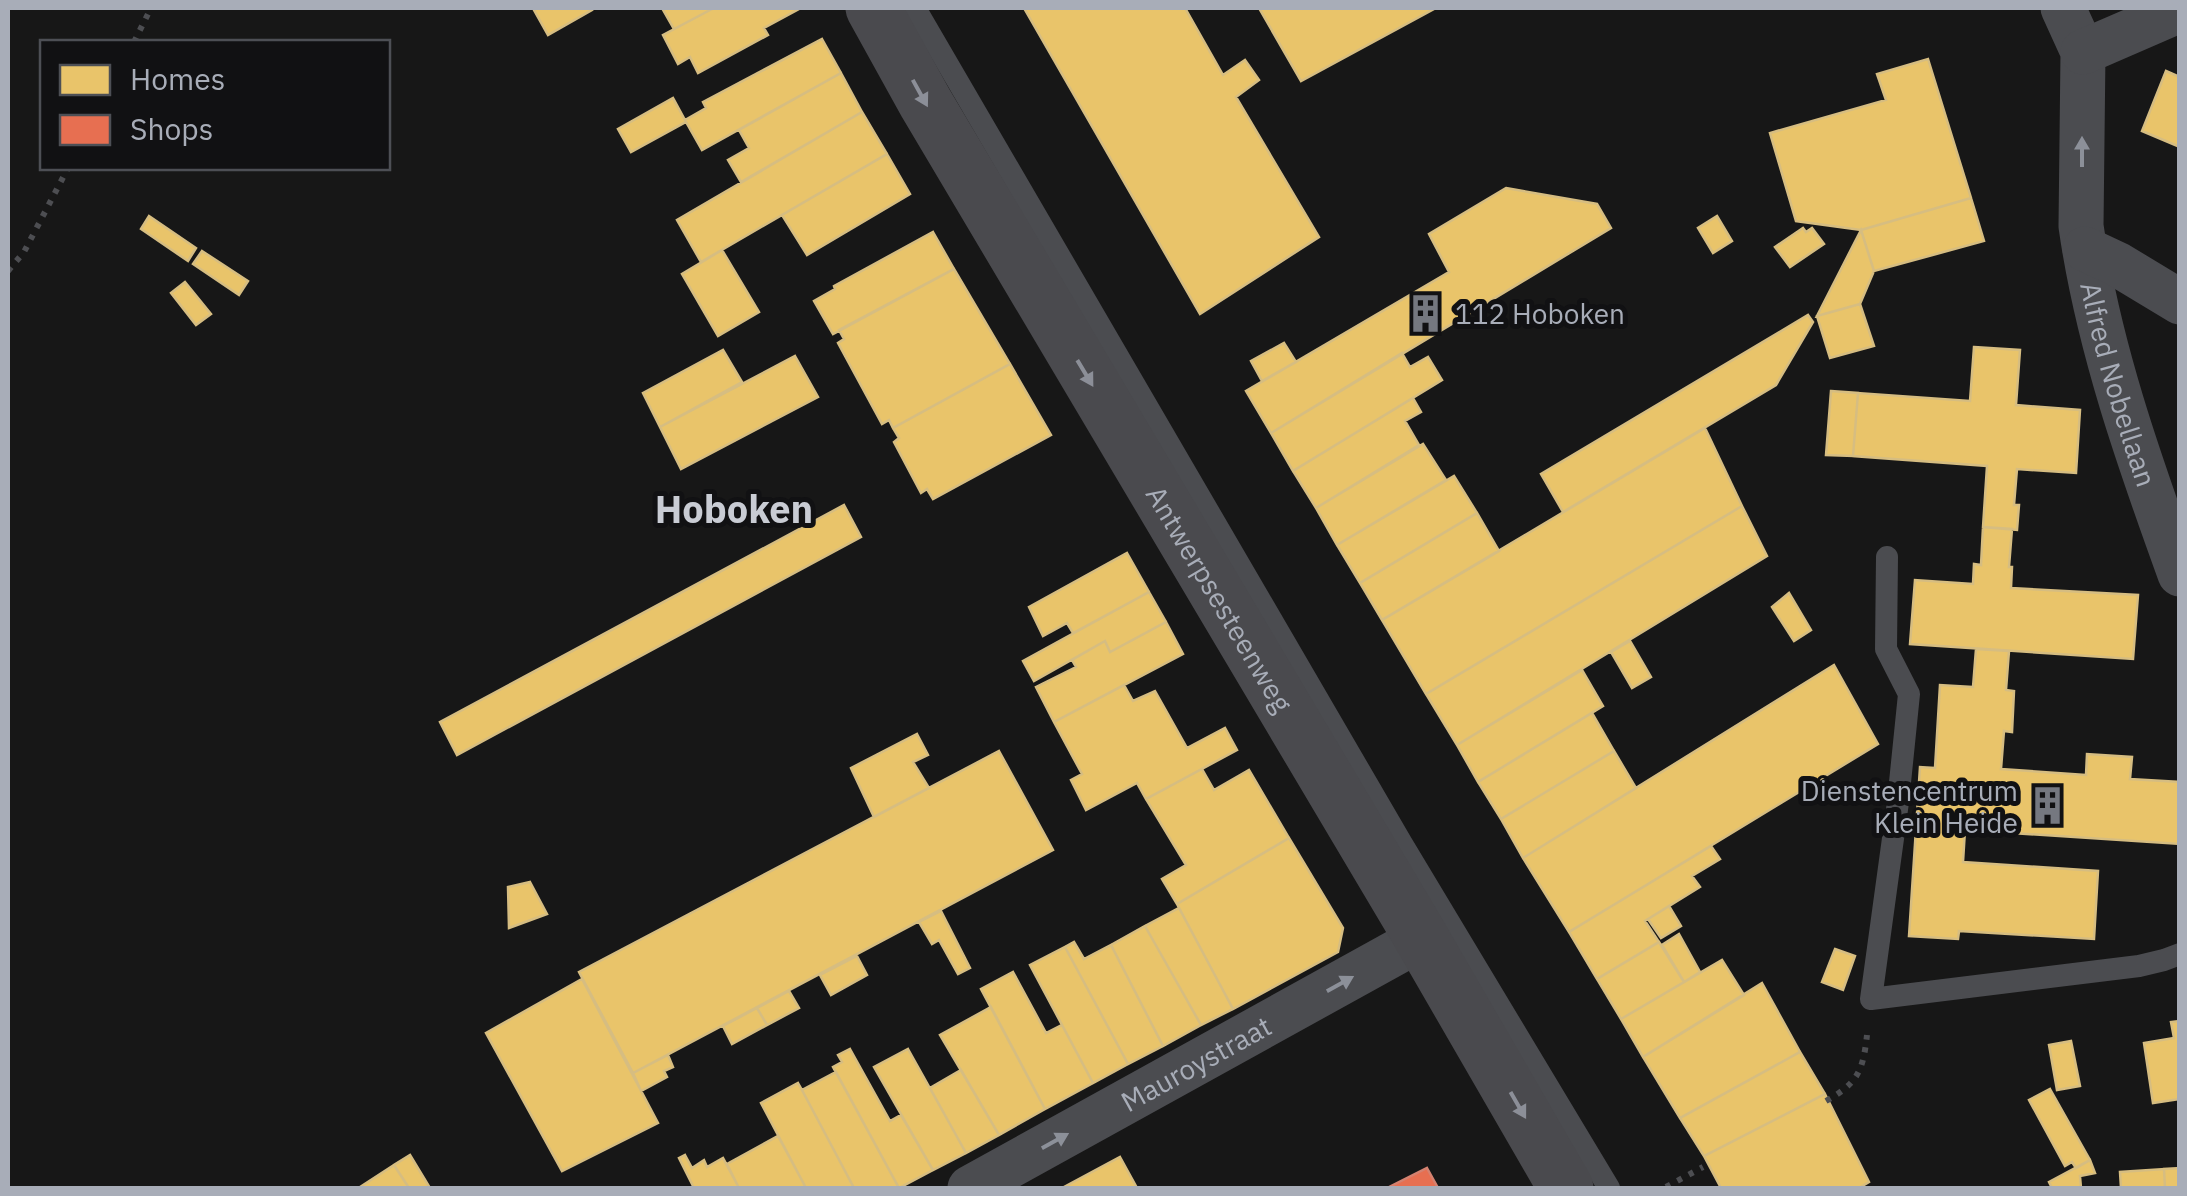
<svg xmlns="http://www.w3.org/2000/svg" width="2187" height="1196" font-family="'IBM Plex Sans',sans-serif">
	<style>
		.homes { fill: #e9c46a; stroke: #d6bd81; stroke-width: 2.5 }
		.shops { fill: #e76f51; stroke: #d48270; stroke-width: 2.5 }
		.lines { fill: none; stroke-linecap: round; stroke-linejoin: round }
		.path { stroke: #4d4e52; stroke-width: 6; stroke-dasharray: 5 8; stroke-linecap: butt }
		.lane { stroke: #4b4c50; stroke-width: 22 }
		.street { stroke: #4b4c50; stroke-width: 45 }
		.secondary { stroke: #4a4a4e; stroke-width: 55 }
		.oneway { fill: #8c8f98 }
		.oneway2 { fill: #8c9099 }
		.labels { text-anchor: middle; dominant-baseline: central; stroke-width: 10; stroke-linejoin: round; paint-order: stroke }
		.poi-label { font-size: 28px; fill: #a8adb8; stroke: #111113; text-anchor: start }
		.street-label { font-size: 28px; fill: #a8adb8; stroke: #111113 }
		.district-label { font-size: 38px; font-weight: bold; fill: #c9ccd4; stroke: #111113 }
	</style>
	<rect width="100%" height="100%" fill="#171717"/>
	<path class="homes" d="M538 8H591L592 10 548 35 534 10Z
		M662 8H714L674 29Z
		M714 8H801L764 28 768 35 698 73 690 57 678 64 663 35Z
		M1024 8H1185L1223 75 1245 60 1259 80 1236 97 1319 237 1200 314Z
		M1259 8H1436L1301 81Z
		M822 39 841 73 702 150 686 122 631 152 618 129 673 98 685 120 706 108 703 102Z
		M1928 59 1971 198 1861 230 1796 221 1770 133 1886 100 1877 74Z
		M2166 71 2180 77V147L2142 131Z
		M841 73 862 112 741 182 728 160 749 148 739 130Z
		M862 112 887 154 701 262 677 220Z
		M887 154 910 194 807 255 782 215Z
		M1506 188 1597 204 1611 228 1271 433 1246 391 1449 272 1429 234Z
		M1971 198 1984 241 1874 271 1861 230Z
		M149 216 196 248 188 261 141 229Z
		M1717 216 1732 241 1713 253 1698 228Z
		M1803 228 1806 232 1812 228 1824 244 1790 267 1775 247Z
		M1861 230 1874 271 1860 304 1817 316Z
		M933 232 954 269 833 334 814 301 835 289 834 286Z
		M722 250 759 312 718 336 682 274Z
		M202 251 248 281 239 295 193 264Z
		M954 269 1010 364 893 428 889 420 882 424 838 343 844 339 839 330Z
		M185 282 211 314 196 325 171 293Z
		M1860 304 1874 346 1830 358 1817 316Z
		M1808 315 1813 322 1776 385 1563 512 1541 474Z
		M1284 343 1296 362 1262 381 1251 361Z
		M1974 347 2020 350 2016 405 2080 410 2076 473 2017 469 2014 505H2019L2017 530 1983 527 1987 466 1853 456 1858 393 1970 401Z
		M723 350 742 382 660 427 643 393Z
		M1402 353 1410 367 1428 357 1442 380 1293 471 1271 433Z
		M795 356 818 397 681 469 660 427Z
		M1010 364 1051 435 933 499 927 489 921 493 894 442 899 438 893 428Z
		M1831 391 1858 393 1853 456 1826 455Z
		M1413 398 1421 412 1405 421 1419 445 1316 508 1293 471Z
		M1705 428 1742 506 1426 694 1382 620Z
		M1423 444 1446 480 1337 545 1316 508Z
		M1454 476 1477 513 1360 583 1337 545Z
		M844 505 861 537 457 755 440 722Z
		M1742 506 1767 556 1457 745 1426 694Z
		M1477 513 1499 551 1382 620 1360 583Z
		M1983 527 2012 529 2009 567H2012L2011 588 2138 595 2133 659 1910 644 1915 580 1973 584 1974 564 1981 565Z
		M1127 553 1149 592 1073 633 1067 623 1043 636 1029 607Z
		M1149 592 1166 622 1110 652 1105 641 1034 681 1023 661Z
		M1789 593 1811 630 1794 641 1772 607Z
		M1166 622 1183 654 1054 722 1036 687 1076 667 1072 660 1105 641 1110 652Z
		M1630 641 1651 677 1632 688 1611 652Z
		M1976 649 2009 651 2006 690 2014 691 2012 732 2004 731 2001 769 2086 775 2087 754 2132 757 2130 779 2180 782V844L1965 830 1963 862 2098 871 2094 939 1959 931 1958 939 1909 936 1920 767 1935 768 1940 685 1973 687Z
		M1834 665 1878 744 1569 932 1523 858Z
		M1582 670 1603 706 1478 782 1457 745Z
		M1124 685 1133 701 1155 691 1187 748 1225 728 1237 750 1146 799 1137 783 1086 810 1071 780 1082 774 1054 722Z
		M1592 713 1614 751 1501 819 1478 782Z
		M917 734 928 755 913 762 929 788 874 817 851 768Z
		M999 751 1053 850 633 1073 579 972Z
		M1614 751 1636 788 1523 858 1501 819Z
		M1202 769 1214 790 1249 770 1289 838 1177 904 1162 879 1186 865 1146 799Z
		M1289 838 1343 928 1338 952 1233 1009 1177 904Z
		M1711 846 1720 859 1692 876 1700 887 1645 921 1659 942 1597 979 1569 932Z
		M530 882 547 914 509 928 508 887Z
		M1669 906 1681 926 1661 938 1648 919Z
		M1179 908 1233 1009 1201 1025 1145 926Z
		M941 911 970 968 958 974 939 940 932 944 919 922Z
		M1145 926 1201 1025 1163 1046 1111 945Z
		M1679 934 1700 972 1684 982 1662 945Z
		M1074 942 1084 959 1111 945 1163 1046 1128 1064 1065 947Z
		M1659 942 1684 982 1621 1019 1597 979Z
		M1065 947 1128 1064 1093 1083 1030 965Z
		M1835 949 1855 956 1843 990 1822 982Z
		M857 956 867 975 831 995 820 975Z
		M1722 960 1744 995 1643 1057 1621 1019Z
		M1013 972 1046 1033 1062 1025 1093 1083 1045 1109 981 989Z
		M582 979 658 1123 562 1171 486 1033Z
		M1762 983 1800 1052 1680 1118 1643 1057Z
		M789 991 799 1008 767 1025 757 1008Z
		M991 1007 1045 1109 999 1135 940 1035Z
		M757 1008 767 1025 732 1044 723 1026Z
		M2180 1021V1099L2153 1103 2144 1043 2174 1038 2171 1022Z
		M2071 1041 2080 1086 2057 1090 2049 1045Z
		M850 1049 890 1121 901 1115 933 1170 899 1188 833 1067 842 1062 838 1055Z
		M908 1049 966 1153 933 1170 874 1067Z
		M1800 1052 1825 1094 1704 1156 1680 1118Z
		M668 1055 673 1067 664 1071 667 1077 641 1091 633 1073Z
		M961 1070 999 1135 966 1153 930 1088Z
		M836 1072 899 1188H854L802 1090Z
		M798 1083 802 1090 854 1188H806L761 1103Z
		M2050 1089 2090 1160 2076 1168 2072 1162 2065 1166 2029 1100Z
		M1825 1094 1869 1182 1859 1188H1721L1704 1156Z
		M778 1136 806 1188H739L727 1164Z
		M410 1155 430 1188H409L394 1165Z
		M685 1155 692 1168 704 1160 707 1167 723 1158 739 1188H694L679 1158Z
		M1120 1157 1137 1188H1062Z
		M2090 1160 2095 1173 2080 1176 2081 1188H2052L2049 1182Z
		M394 1165 409 1188 360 1187Z
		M2180 1168V1188H2165L2164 1169Z
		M2164 1169 2165 1188H2121L2120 1172Z"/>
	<path class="shops" d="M1427 1168 1438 1188H1387Z"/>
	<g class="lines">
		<path class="path" d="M134 42 151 8
			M8 271 24 252 68 168
			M1826 1101C1858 1083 1863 1071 1867 1035
			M1666 1187 1703 1167"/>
		<path class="lane" d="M915 8 1401 842 1609 1188
			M1887 557 1886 649 1909 694 1898 802 1871 999 2139 966 2164 960 2180 954"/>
		<g class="street">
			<path id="s1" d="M2063 8 2083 52 2081 226C2098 345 2139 461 2180 574"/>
			<path d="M2083 52 2180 10"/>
			<path d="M2085 249 2117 264 2180 302"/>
			<path id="s2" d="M970 1188 1422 938"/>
		</g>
		<path class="secondary" id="s3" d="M873 8 925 102 1418 932 1566 1188"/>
	</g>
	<defs><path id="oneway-solid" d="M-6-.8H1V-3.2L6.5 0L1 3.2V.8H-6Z" transform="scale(2.5)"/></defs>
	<g class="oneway">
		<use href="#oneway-solid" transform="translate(920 93) rotate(61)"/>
		<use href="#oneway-solid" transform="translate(1085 373) rotate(59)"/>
		<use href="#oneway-solid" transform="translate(1518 1105) rotate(60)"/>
	</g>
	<g class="oneway2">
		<use href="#oneway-solid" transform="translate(2082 152) rotate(-90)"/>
		<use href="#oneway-solid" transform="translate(1340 984) rotate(-29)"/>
		<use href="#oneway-solid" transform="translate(1055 1141) rotate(-29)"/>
	</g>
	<defs>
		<symbol id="building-bare" viewBox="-9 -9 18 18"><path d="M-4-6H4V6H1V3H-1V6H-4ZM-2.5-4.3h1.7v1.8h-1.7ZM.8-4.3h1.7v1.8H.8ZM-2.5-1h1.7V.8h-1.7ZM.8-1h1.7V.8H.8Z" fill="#757880" stroke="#111113" stroke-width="2.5" paint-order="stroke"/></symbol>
	</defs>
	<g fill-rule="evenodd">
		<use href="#building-bare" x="1398" y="286" width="55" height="55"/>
		<use href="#building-bare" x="2020" y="778" width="55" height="55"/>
	</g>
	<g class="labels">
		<g class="poi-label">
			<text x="1455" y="313">112 Hoboken</text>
			<text x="2018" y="790" text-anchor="end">Dienstencentrum<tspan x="2018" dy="32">Klein Heide</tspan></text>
		</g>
		<g class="street-label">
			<text stroke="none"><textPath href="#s1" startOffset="385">Alfred Nobellaan</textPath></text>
			<text stroke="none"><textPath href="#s3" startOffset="685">Antwerpsesteenweg</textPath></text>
			<text stroke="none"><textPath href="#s2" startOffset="258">Mauroystraat</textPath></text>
		</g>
		<g class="district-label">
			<text x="734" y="508">Hoboken</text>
		</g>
	</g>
	<rect width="2187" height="1196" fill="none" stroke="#a8adb8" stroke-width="20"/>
	<rect x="40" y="40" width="350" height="130" fill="#111113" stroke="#4d4f55" stroke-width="2.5"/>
	<rect x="60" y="65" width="50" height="30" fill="#e9c46a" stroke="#4d4f55" stroke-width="2.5"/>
	<text x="130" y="90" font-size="30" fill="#a8adb8">Homes</text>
	<rect x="60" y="115" width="50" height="30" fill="#e76f51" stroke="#4d4f55" stroke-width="2.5"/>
	<text x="130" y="140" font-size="30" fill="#a8adb8">Shops</text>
</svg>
